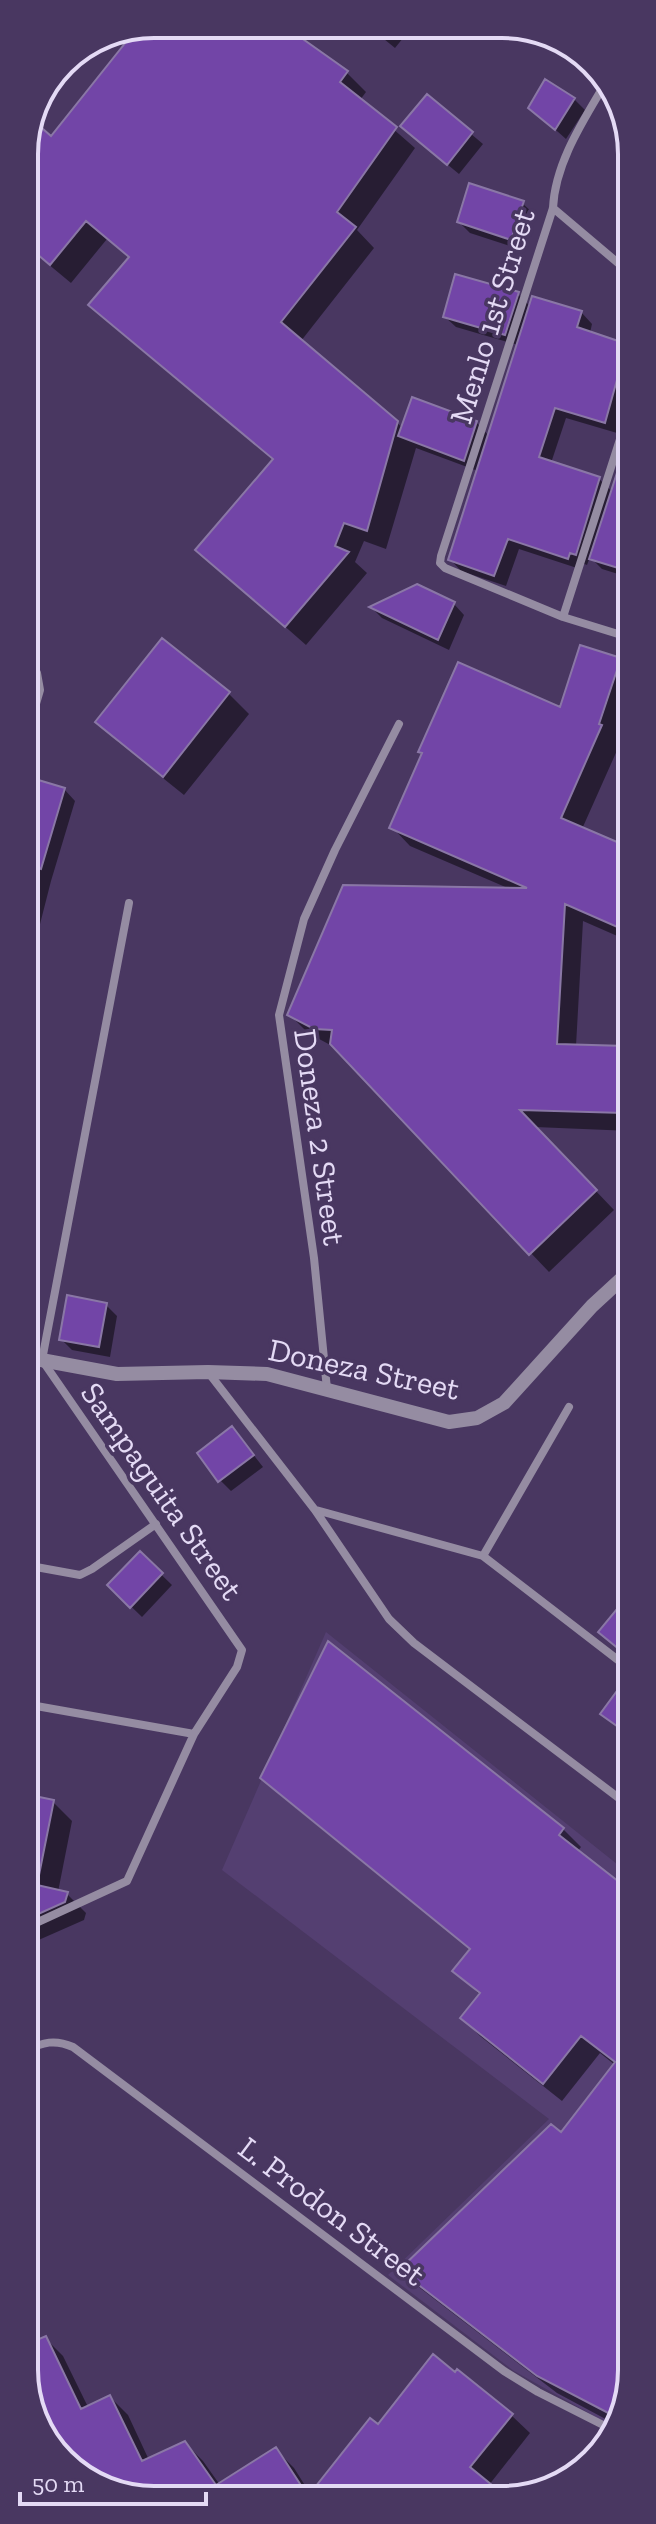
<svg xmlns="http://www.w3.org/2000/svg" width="656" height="2524" font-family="'Zilla Slab',serif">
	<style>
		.built { fill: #543f71 }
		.shadow { fill: #0007 }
		.building { fill: #7245a7; stroke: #8a77a6; stroke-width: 2 }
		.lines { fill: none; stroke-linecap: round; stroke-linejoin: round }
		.minor { stroke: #958ca2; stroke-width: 8 }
		.tertiary { stroke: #958ca2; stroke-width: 14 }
		.labels { text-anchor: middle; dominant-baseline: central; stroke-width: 7; stroke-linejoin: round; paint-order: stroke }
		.street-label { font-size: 32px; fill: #e4daf5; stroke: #493761 }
		.rim { fill: none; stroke: #e4daf5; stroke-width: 4 }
	</style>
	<rect width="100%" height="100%" fill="#493761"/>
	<path class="built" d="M326 1632 632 1876V2378L612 2426 514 2371 388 2275 549 2119 222 1870Z"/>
	<path class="shadow" d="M154 24 346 72 366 92 360 100 415 148 357 230 374 248 301 341 403 428 476 422 489 436 518 345 456 327 445 317 518 294 531 307 581 312 592 324 590 333 631 347V387L617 433 566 418 551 463 599 479 613 492 631 437V578L602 569 590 557 587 565 582 563 580 569 519 549 506 586 461 571 450 559 478 471 416 448 386 549 364 541 355 562 367 573 306 645 198 550 274 461 110 324 91 305 130 259 107 239 71 283 24 244V146L52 139 132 38 128 35Z
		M368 26 412 27 395 48Z
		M427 97 483 144 459 174 414 137Z
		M574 99 585 110 566 139 531 108Z
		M522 203 533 213 522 250 470 233 459 222Z
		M454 604 464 615 449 650 382 618 372 608Z
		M163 641 229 694 249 714 184 795 118 742 98 722Z
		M620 660 631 671V701L617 744 619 746 582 829 631 850V942L583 921 576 1046 625 1048 631 1054V1131L535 1127 614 1210 549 1272 334 1047 308 1033 289 1014 510 889 410 846 392 827 561 710Z
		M24 679 34 689 24 726Z
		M25 778 64 789 75 801 51 881 25 983Z
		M106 1305 117 1316 110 1357 72 1350 61 1339Z
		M242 1440 263 1467 231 1491 220 1480Z
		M140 1554 172 1585 142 1617 109 1585Z
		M625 1684 631 1689V1737L603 1714Z
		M263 1778 563 1829 581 1847 578 1851 632 1894V2378L613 2423 557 2393 420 2288 402 2270 561 2134 615 2065 600 2053 562 2101 480 2036 462 2018 480 1995 455 1971 471 1951 281 1796Z
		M25 1796 53 1802 72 1821 58 1892 67 1894 86 1913 84 1920 25 1946Z
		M45 2338 63 2356 88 2407 110 2397 128 2415 149 2460 185 2443 203 2461 220 2485 275 2449 294 2468 311 2495 378 2427 511 2415 530 2433 489 2485 506 2499 128 2497 62 2462 25 2387V2348Z"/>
	<path class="building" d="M154 24 283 25 348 71 340 82 397 127 337 212 356 227 281 322 398 421 367 531 344 523 335 546 349 552 285 627 195 550 273 459 88 305 129 257 86 221 50 265 24 243V146L35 122 51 136 134 32Z
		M545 79 575 98 555 130 528 108Z
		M427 94 473 132 447 165 400 126Z
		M469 183 524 201 511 240 457 222Z
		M455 274 519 292 505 335 443 317Z
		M532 296 582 311 577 327 627 344 605 423 555 408 539 457 600 477 576 555 570 553 568 559 508 539 494 576 448 560Z
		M412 397 477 421 464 461 398 436Z
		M628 439 631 440V572L589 559Z
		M417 584 455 602 438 640 369 607Z
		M162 638 230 692 163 777 95 722Z
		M580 645 621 658 599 724 602 725 561 818 631 848V933L565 904 557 1044 626 1046 623 1113 520 1110 597 1190 529 1255 330 1044 332 1030 314 1029 287 1015 343 885 527 888 389 828 422 753 418 752 458 662 560 707Z
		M25 776 65 788 41 869 25 864Z
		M67 1295 107 1303 99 1347 59 1340Z
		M232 1426 254 1455 218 1482 197 1453Z
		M140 1551 163 1573 130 1608 107 1585Z
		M631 1592V1659L598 1632Z
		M328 1641 564 1828 559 1835 632 1892V2378L616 2417 537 2376 399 2270 551 2124 561 2132 615 2062 581 2036 543 2084 460 2018 480 1993 452 1971 470 1949 260 1778Z
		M628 1676 631 1677V1736L600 1714Z
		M25 1794 54 1800 37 1885 68 1892 65 1902 25 1920Z
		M46 2336 81 2409 110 2395 142 2461 185 2441 216 2485 276 2447 308 2496 370 2418 378 2424 433 2354 455 2372 457 2369 513 2414 470 2467 509 2499 128 2497 62 2462 25 2387V2345Z"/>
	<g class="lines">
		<path class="minor" d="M606 82C583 121 555 163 553 208L441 556 440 563 445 568 563 617 631 638
			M553 208 631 274
			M563 617 631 405
			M24 663 37 673 40 690 25 741
			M208 1372 315 1510 389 1619 414 1643 632 1808
			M327 1389 314 1258 279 1015 304 919 335 850 399 724
			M316 1510 483 1556 631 1670
			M483 1556 569 1407
			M25 1565 80 1575 92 1569 156 1524
			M25 1704 194 1734
			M25 1928 127 1881 194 1734 237 1667 242 1650 42 1360 129 903
			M25 2051C43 2042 55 2039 73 2047L504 2371 538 2392 611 2429"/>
		<path class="tertiary" d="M25 1357 117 1374 208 1372 267 1374 449 1422 477 1418 504 1403 592 1306 631 1270"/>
	</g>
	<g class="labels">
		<g class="street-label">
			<text transform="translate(492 316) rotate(-73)">Menlo 1st Street</text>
			<text transform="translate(320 1137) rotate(82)">Doneza 2 Street</text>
			<text transform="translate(364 1369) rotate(12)">Doneza Street</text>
			<text transform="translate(162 1491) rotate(55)">Sampaguita Street</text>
			<text transform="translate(332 2211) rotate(37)">L. Prodon Street</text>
		</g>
	</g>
	<path d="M0 0H656V2524H0ZM154 38H502A116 116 0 0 1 618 154V2370A116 116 0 0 1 502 2486H154A116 116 0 0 1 38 2370V154A116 116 0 0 1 154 38Z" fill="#493761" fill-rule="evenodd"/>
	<path class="rim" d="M154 38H502A116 116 0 0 1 618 154V2370A116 116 0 0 1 502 2486H154A116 116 0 0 1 38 2370V154A116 116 0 0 1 154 38Z"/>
	<path d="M20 2492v12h186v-12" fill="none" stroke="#e4daf5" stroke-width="4"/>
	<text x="32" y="2492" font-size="24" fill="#e4daf5" stroke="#493761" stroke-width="6" paint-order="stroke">50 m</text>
</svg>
